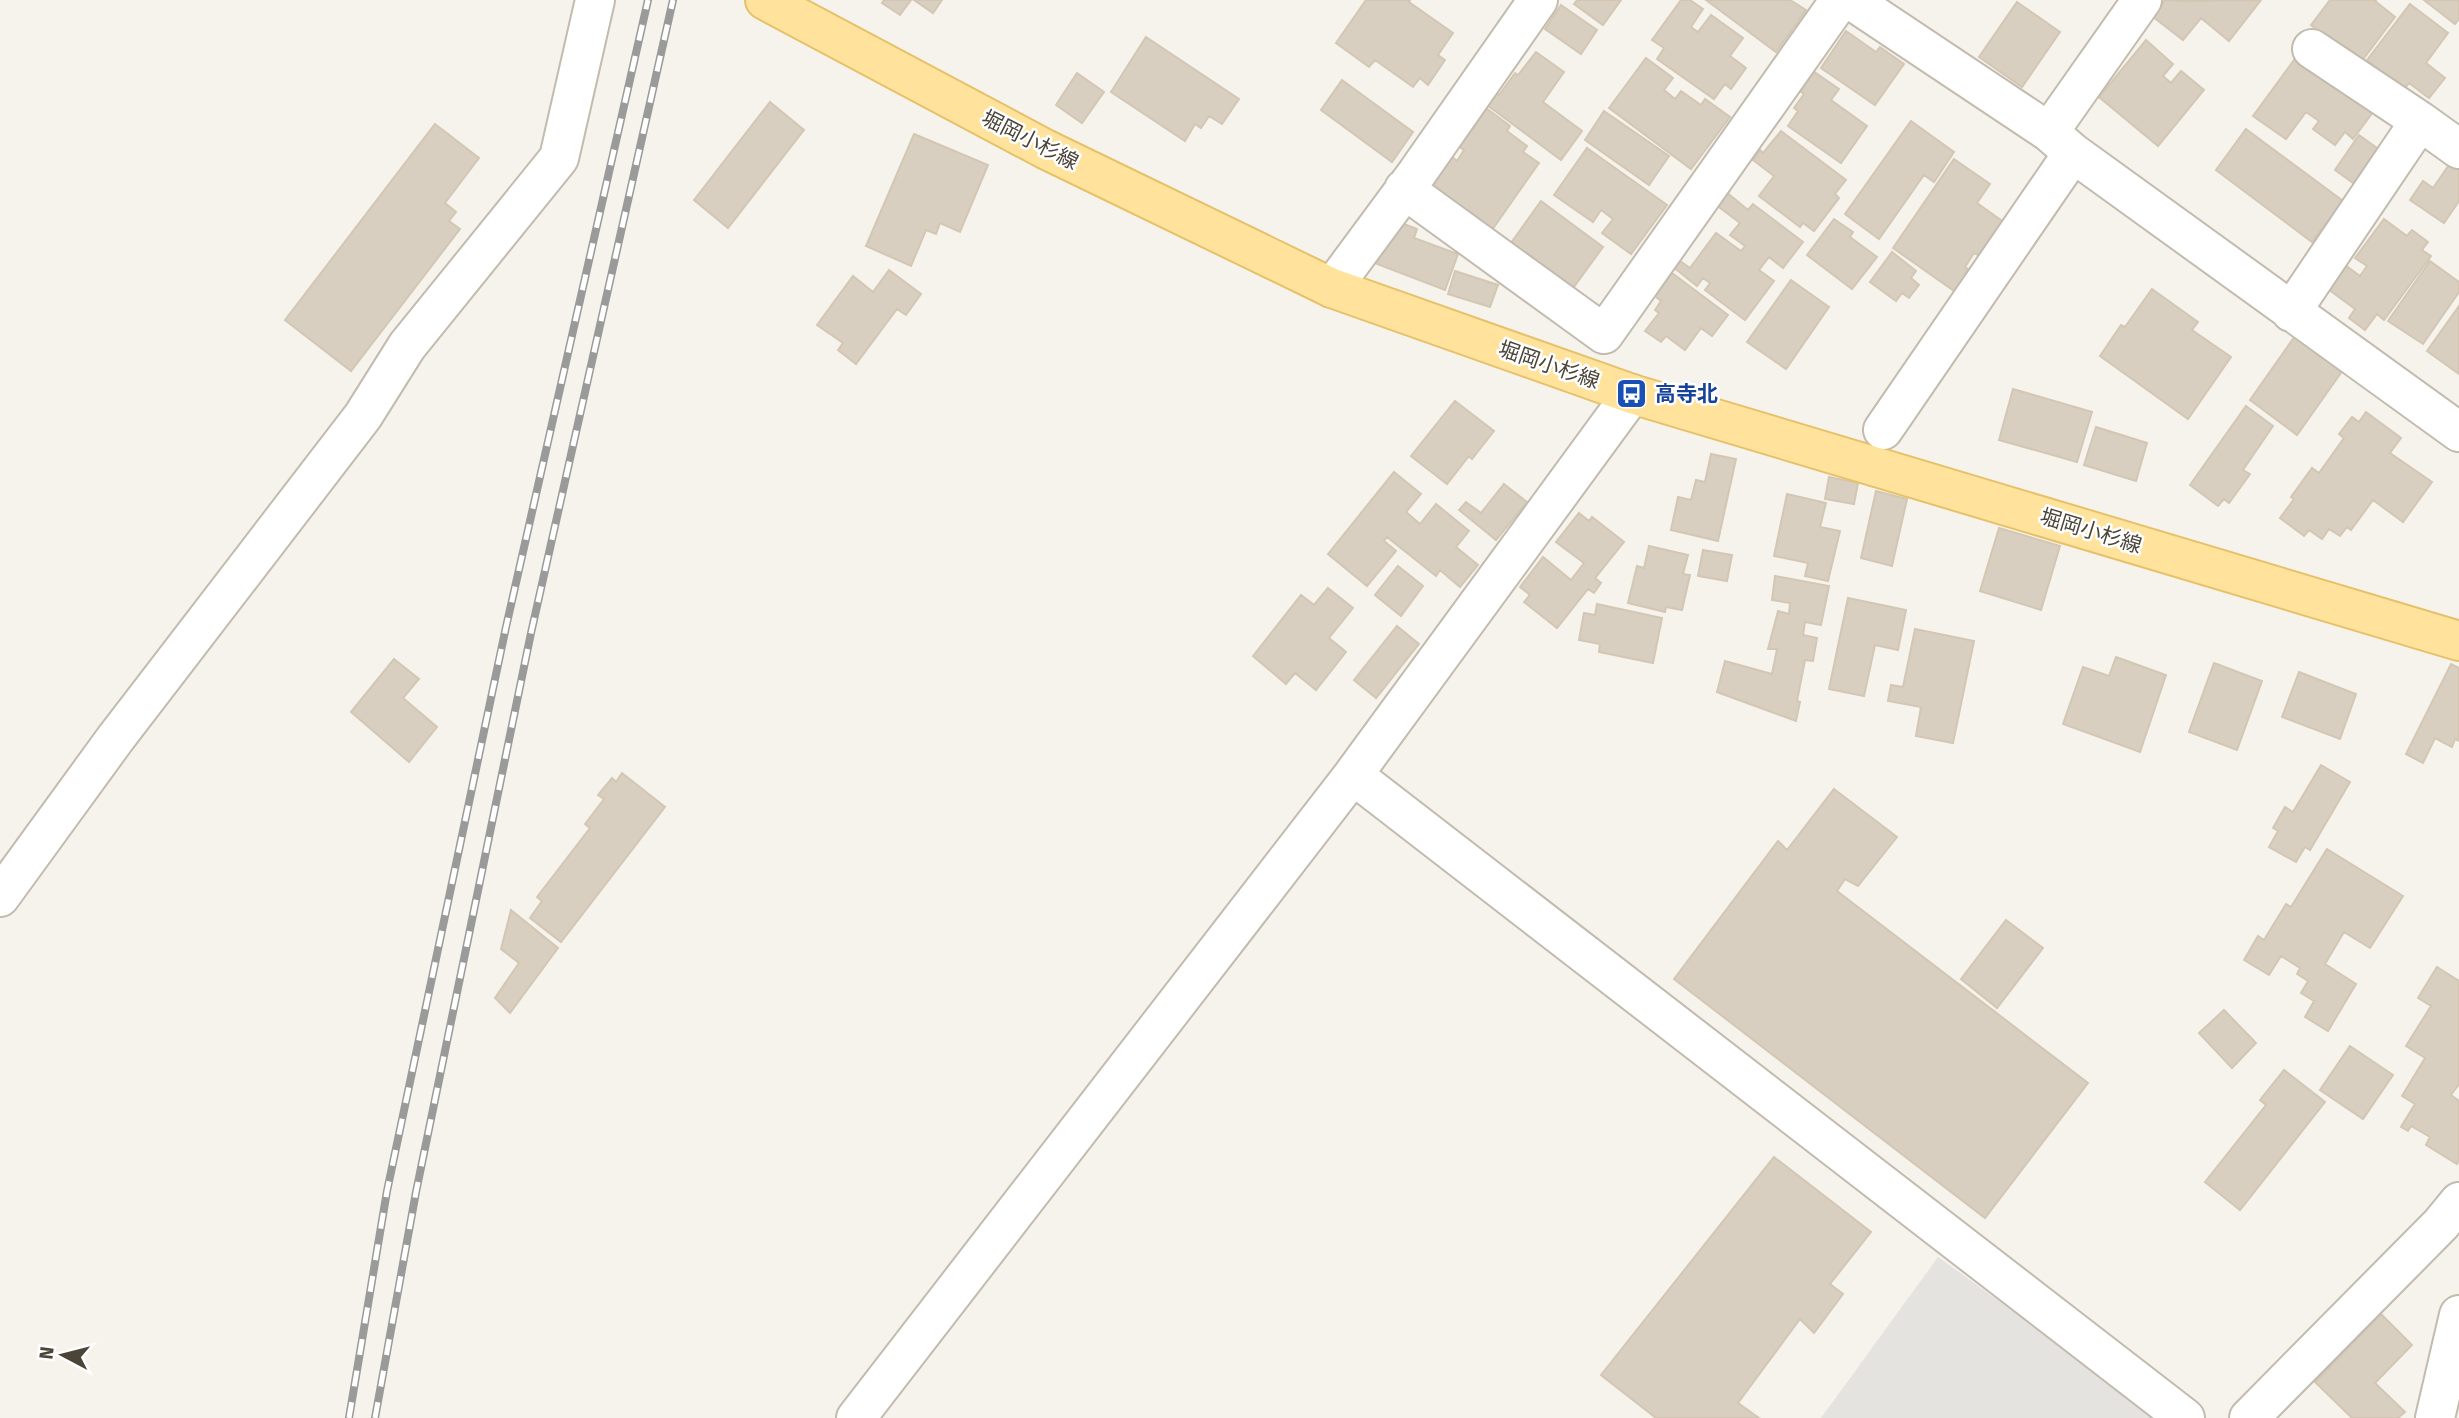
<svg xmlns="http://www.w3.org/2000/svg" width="2459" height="1418" font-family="'Fira Sans','Noto Sans JP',sans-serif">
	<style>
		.parking { fill: #e5e3e0 }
		.building { fill: #d8cfc1; stroke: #d3c7b4; stroke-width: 2 }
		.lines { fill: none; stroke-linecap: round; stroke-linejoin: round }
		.minor-casing { stroke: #c2bbae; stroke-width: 42 }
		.major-casing { stroke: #e6c16a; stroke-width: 42 }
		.minor { stroke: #fff; stroke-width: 38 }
		.major { stroke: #ffe39c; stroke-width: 38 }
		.rail-casing { stroke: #9a9a9a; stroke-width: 8 }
		.rail { stroke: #fff; stroke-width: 5; stroke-dasharray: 16; stroke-linecap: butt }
		.labels { text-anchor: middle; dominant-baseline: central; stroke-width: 5; stroke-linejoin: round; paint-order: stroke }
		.street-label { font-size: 21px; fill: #4b4439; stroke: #fff }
		.transit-label { font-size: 21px; font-weight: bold; fill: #164399; stroke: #fff; text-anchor: start }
	</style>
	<rect width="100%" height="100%" fill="#f6f3ec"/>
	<path class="parking" d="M1938 1257 2161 1418H1821Z"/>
	<path class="building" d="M884 0H911L900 15 882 3Z
		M914 0H942L933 13Z
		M1366 0H1410L1409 2 1453 33 1438 55 1445 60 1428 85 1420 78 1413 87 1375 60 1369 67 1336 43Z
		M1577 0H1621L1603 25 1574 4Z
		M1681 0H1690L1703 9 1691 27 1698 32 1711 15 1743 38 1730 56 1746 68 1731 89 1725 84 1714 99 1657 59 1664 48 1652 40Z
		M1706 0H1790L1806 10 1776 52Z
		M2165 0 2186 1 2261 0 2229 41 2201 18 2183 40 2152 16Z
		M2330 0H2376L2375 1 2395 17 2361 62 2311 25Z
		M2424 0H2459V19L2455 24Z
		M2017 2 2060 32 2022 87 1979 57Z
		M2410 4 2448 33 2426 63 2445 78 2429 98 2409 83 2404 89 2367 60Z
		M1561 5 1597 30 1581 54 1545 29Z
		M1846 31 1876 52 1880 47 1904 64 1875 105 1821 68Z
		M1146 37 1239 99 1222 124 1209 116 1201 128 1195 124 1185 141 1111 92Z
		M2146 40 2173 64 2163 76 2171 83 2181 71 2204 90 2158 146 2099 97Z
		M1536 52 1564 72 1543 102 1582 131 1561 160 1483 102 1492 90 1499 95 1515 73 1518 75Z
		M2297 56 2373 112 2353 139 2345 132 2335 145 2313 129 2319 121 2306 112 2286 139 2253 116Z
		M1646 58 1673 78 1664 90 1675 99 1681 91 1701 105 1705 99 1730 117 1691 169 1609 108Z
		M1813 71 1839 89 1831 100 1867 126 1841 163 1788 126 1798 111 1794 108 1804 94 1800 91Z
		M1077 73 1104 92 1082 123 1056 105Z
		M1342 80 1413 132 1392 162 1321 110Z
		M770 102 804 130 728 228 694 200Z
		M1482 105 1510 126 1507 131 1527 146 1523 152 1539 163 1492 230 1425 192 1451 156 1457 161 1464 150 1455 144Z
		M1604 111 1669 156 1649 185 1585 140Z
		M1911 121 1954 152 1934 182 1924 175 1879 239 1845 214Z
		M435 124 479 158 445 203 456 212 449 221 460 229 351 371 285 320Z
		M2246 129 2343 201 2312 242 2216 170Z
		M1781 131 1846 180 1835 194 1839 198 1814 231 1803 223 1800 227 1759 196 1774 176 1753 160 1760 150 1763 153Z
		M914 134 988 165 960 232 940 223 936 234 926 230 911 266 866 246Z
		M2359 135 2381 151 2356 185 2335 170Z
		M1587 148 1667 205 1631 254 1602 233 1613 219 1601 210 1593 222 1554 195Z
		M1954 159 1990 184 1977 203 2005 223 1982 257 1974 253 1965 267 1972 272 1957 293 1893 248Z
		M2451 162 2459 168V201L2444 223 2410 200 2423 181 2433 188Z
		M1725 191 1748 210 1753 204 1803 242 1783 268 1769 257 1759 270 1774 281 1745 320 1705 290 1710 283 1703 278 1697 286 1672 266 1677 259 1690 268 1716 233 1741 251 1745 246 1730 235 1740 223 1715 204Z
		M1541 201 1603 247 1568 295 1506 250Z
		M1834 219 1853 232 1850 237 1877 257 1852 289 1807 255Z
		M2384 219 2407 236 2412 230 2428 242 2422 250 2431 256 2384 320 2377 314 2365 330 2349 318 2355 309 2328 289 2345 265 2360 276 2367 266 2355 258Z
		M1399 222 1417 229 1414 238 1458 254 1445 290 1377 264 1389 233Z
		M1892 252 1916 271 1911 278 1919 285 1909 298 1902 293 1896 301 1870 282Z
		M2430 261 2459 282V292L2423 344 2388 321Z
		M889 270 921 294 906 315 897 309 856 364 838 350 843 343 817 325 853 276 873 292Z
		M1455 271 1498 285 1490 307 1448 294Z
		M1672 273 1728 315 1712 336 1701 328 1685 350 1666 336 1661 342 1645 331 1659 313 1655 310 1661 301 1655 296Z
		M1791 280 1829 307 1786 369 1747 342Z
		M2152 289 2198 322 2192 330 2231 357 2188 419 2100 356 2121 325 2125 327Z
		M2459 306V374L2427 351Z
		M2295 336 2343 370 2297 435 2250 400Z
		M2013 389 2092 412 2077 462 1999 440Z
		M1455 401 1494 431 1472 459 1469 456 1447 484 1411 456Z
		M2246 406 2273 426 2243 470 2250 474 2229 503 2224 499 2218 506 2190 485Z
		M2366 412 2401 438 2390 453 2432 482 2403 522 2373 500 2351 530 2347 527 2340 536 2329 529 2322 539 2309 530 2304 536 2280 518 2294 499 2291 497 2312 468 2319 473 2344 438 2339 434 2352 417 2359 422Z
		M2096 427 2147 443 2136 481 2084 465Z
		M1711 454 1736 459 1718 541 1671 530 1678 497 1691 500 1696 480 1705 482Z
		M1394 472 1421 494 1406 512 1420 524 1436 504 1469 531 1456 547 1478 565 1460 587 1440 570 1436 576 1387 537 1384 541 1396 551 1367 586 1328 554Z
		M1829 477 1858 483 1854 504 1825 499Z
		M1504 484 1527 502 1496 540 1459 510 1466 502 1481 513Z
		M1876 491 1907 499 1892 566 1861 558Z
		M1787 494 1826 503 1820 527 1840 531 1828 581 1805 576 1808 563 1774 556Z
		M1579 513 1589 521 1592 517 1624 542 1595 578 1601 583 1594 593 1588 589 1557 628 1524 602 1530 595 1520 587 1543 557 1571 580 1584 563 1556 542Z
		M1999 528 2060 546 2041 610 1980 591Z
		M1649 546 1688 555 1683 574 1690 575 1682 610 1666 607 1665 612 1628 603 1637 566 1644 568Z
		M1703 550 1732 555 1727 581 1698 576Z
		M1398 566 1423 586 1401 616 1375 595Z
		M1775 576 1829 586 1821 625 1805 622 1803 635 1817 638 1813 661 1805 660 1797 701 1800 702 1796 721 1717 692 1725 661 1772 674 1777 649H1768L1778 611 1789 614 1790 603 1772 600Z
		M1328 588 1353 608 1329 638 1346 652 1316 690 1295 673 1286 684 1253 656 1301 595 1314 605Z
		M1848 598 1906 610 1898 650 1875 645 1864 696 1829 689Z
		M1597 604 1662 618 1653 663 1599 652 1600 644 1579 640 1584 613 1595 615Z
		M1397 626 1419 644 1376 698 1354 680Z
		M1915 629 1974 641 1953 743 1916 736 1921 707 1888 701 1891 685 1903 687Z
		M2116 657 2166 675 2140 752 2063 724 2083 667 2109 676Z
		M394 659 419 679 403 698 437 727 409 762 351 712Z
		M2214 663 2262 681 2237 750 2189 732Z
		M2451 664 2459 668V741L2455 739 2452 747 2435 738 2423 763 2406 754Z
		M2299 672 2356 694 2340 739 2282 717Z
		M2321 765 2350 782 2310 850 2305 847 2296 862 2269 847 2278 831 2273 828 2285 807 2293 812Z
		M622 773 665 807 561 942 530 918 542 901 537 897 590 828 585 824 604 799 598 795 612 778 616 782Z
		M1834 789 1897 837 1858 886 1845 879 1837 891 2088 1083 1985 1218 1674 979 1778 841 1787 850Z
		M2327 849 2403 896 2370 948 2344 932 2325 964 2356 984 2328 1031 2305 1017 2314 1001 2301 993 2308 981 2297 974 2300 968 2281 956 2269 975 2244 960 2258 936 2264 940 2286 904 2291 907Z
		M511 910 558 948 510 1013 495 998 519 963 501 949Z
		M2006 920 2043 948 1997 1008 1961 979Z
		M2437 967 2459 981V1084L2451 1095 2459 1101V1160L2457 1164 2426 1145 2430 1137 2411 1126 2408 1131 2401 1127 2415 1104 2402 1096 2425 1058 2406 1046 2431 1006 2418 998Z
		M2224 1010 2256 1043 2232 1068 2199 1033Z
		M2350 1046 2393 1075 2363 1119 2320 1090Z
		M2284 1070 2325 1102 2240 1210 2205 1182 2266 1105 2260 1100Z
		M1774 1157 1871 1232 1830 1284 1843 1294 1814 1333 1800 1319 1738 1403 1759 1418H1656L1601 1375Z
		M2381 1314 2412 1345 2375 1383 2405 1412 2398 1418H2352L2315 1382Z"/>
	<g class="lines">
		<defs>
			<path id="minor" d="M1851 0 2049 132 2073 153 2459 432
				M2312 49 2420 121
				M2049 132 2142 0
				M1404 189 1604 334 1840 0
				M1332 288 1417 173 1538 0
				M2291 312 2420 121 2459 149
				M1883 430 2073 153
				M1353 775 2185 1418
				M0 897 115 739 363 416 407 346 559 158 595 0
				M856 1418 1353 775 1632 394
				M2249 1418 2441 1224 2459 1202
				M2435 1418 2459 1315"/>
			<path id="major" d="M765 0 1045 149 1332 288 1632 394 2459 641"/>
		</defs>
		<use href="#minor" class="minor-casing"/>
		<use href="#major" class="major-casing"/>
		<use href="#minor" class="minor"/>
		<use href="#major" class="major"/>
		<defs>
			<path id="rail" d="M349 1418 387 1191 506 627 648 0
				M375 1418 416 1192 531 633 673 0"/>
		</defs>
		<use href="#rail" class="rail-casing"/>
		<use href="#rail" class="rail"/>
	</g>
	<defs>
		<symbol id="bus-square" viewBox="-11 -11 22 22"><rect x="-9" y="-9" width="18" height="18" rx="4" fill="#1a4fb4" stroke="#fff"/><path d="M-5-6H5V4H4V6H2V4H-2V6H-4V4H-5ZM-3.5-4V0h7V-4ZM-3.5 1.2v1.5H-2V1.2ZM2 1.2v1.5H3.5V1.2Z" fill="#fff"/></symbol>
	</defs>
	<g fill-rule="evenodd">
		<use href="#bus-square" x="1614" y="376" width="35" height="35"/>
	</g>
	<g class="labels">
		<g class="street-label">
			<text transform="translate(1030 140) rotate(27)">堀岡小杉線</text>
			<text transform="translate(1549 365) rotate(19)">堀岡小杉線</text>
			<text transform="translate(2091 531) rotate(17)">堀岡小杉線</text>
		</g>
		<g class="transit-label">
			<text x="1655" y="394">高寺北</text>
		</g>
	</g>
	<g transform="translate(63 1355) rotate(277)" stroke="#ffffff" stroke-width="5" paint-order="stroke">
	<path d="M0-5L12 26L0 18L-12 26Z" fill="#4b4439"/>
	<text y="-10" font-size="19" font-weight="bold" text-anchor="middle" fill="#4b4439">N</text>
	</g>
</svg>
